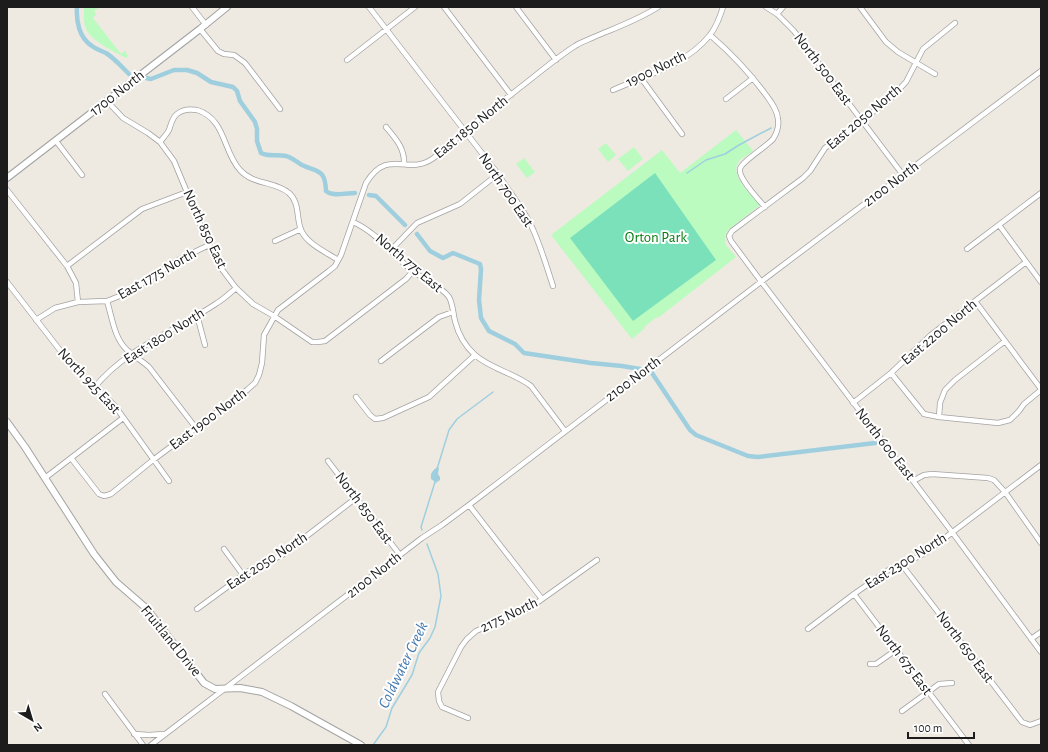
<svg xmlns="http://www.w3.org/2000/svg" width="1048" height="752" font-family="'Alegreya Sans',sans-serif">
	<style>
		.park { fill: #bbfbc0 }
		.pitch { fill: #7be1bb }
		.water { fill: #9fcfde }
		.lines { fill: none; stroke-linecap: round; stroke-linejoin: round }
		.stream { stroke: #9fcfde; stroke-width: 1.5 }
		.canal { stroke: #9fcfde; stroke-width: 4.5 }
		.minor-casing { stroke: #a3a3a3; stroke-width: 6 }
		.tertiary-casing { stroke: #a3a3a3; stroke-width: 8 }
		.minor { stroke: #fff; stroke-width: 4.5 }
		.tertiary { stroke: #fff; stroke-width: 6 }
		.labels { text-anchor: middle; dominant-baseline: central; stroke-width: 4; stroke-linejoin: round; paint-order: stroke }
		.street-label { font-size: 15px; fill: #1c1c1c; stroke: #fff }
		.park-label { font-size: 15px; fill: #077d12; stroke: #fff }
		.water-label { font-size: 16px; font-style: italic; fill: #4579af; stroke: #fff }
	</style>
	<rect width="100%" height="100%" fill="#eeeae1"/>
	<path class="park" d="M84 7H100L94 11 96 14 93 18 121 54 125 51 128 56 126 58C114 51 89 41 85 26 83 20 84 13 84 7Z
		M736 130 753 151C749 154 744 157 740 160 727 174 751 194 760 205L728 230 725 237 726 245 736 257 658 318 657 317 644 327 645 328 632 339 551 235 662 150 680 173Z
		M606 143 616 155 608 162 598 149Z
		M634 147 643 159 628 171 618 159Z
		M524 158 535 172 527 178 516 164Z"/>
	<path class="pitch" d="M655 173 716 260 633 321 570 238Z"/>
	<path class="water" d="M437 467 439 468 438 474 440 477V480L434 484V481L431 479C430 472 433 471 437 467Z"/>
	<g class="lines">
		<path class="stream" d="M687 173 706 160 725 154 739 145 771 128
			M437 469 449 430 457 419 493 392
			M422 530 421 527 435 482
			M373 745 386 727 392 708 412 675 419 653 430 638 435 627 441 596 438 574 427 544"/>
		<path class="canal" d="M77 7C76 21 79 38 92 46 96 49 101 51 106 53 114 58 122 67 129 74
			M146 78 151 79 174 70H187L197 73 211 82 233 87 237 91 240 101 255 122 257 129V141L261 153C268 157 277 154 286 156 291 157 297 162 302 165 319 173 325 169 326 191 332 197 347 193 355 193
			M369 195 376 196 405 225
			M417 234 430 251 443 258 453 253 480 264 481 269 479 300 481 318 489 331 515 344 524 353 591 363 622 366 640 369
			M652 373 690 430 696 435 748 456 758 457 875 443"/>
		<defs>
			<path id="minor" d="M192 7 206 25
				M369 7 498 174C508 190 521 206 530 223 540 243 546 265 553 286
				M444 7 511 95
				M516 7 556 60
				M766 7 777 14 794 31 903 175
				M860 7 886 42 898 52 935 74
				M777 14 783 7
				M955 23 923 49 906 82 890 99 825 148 810 171 803 178 732 231 729 236 731 241 757 276 952 532 1041 652
				M200 29 218 51 224 54 234 55 245 63 280 109
				M710 35C731 53 749 72 766 95 771 102 777 109 778 119 779 126 777 133 773 139 766 147 741 162 740 169 738 178 759 200 765 207
				M347 60 415 7
				M641 78 682 134
				M613 90C647 75 686 65 710 35 716 27 720 17 723 7
				M726 99 753 78
				M107 101 123 118 148 133 160 142 174 161 209 245 221 268 236 288 253 304 274 316 312 342H318L325 341 406 279 413 271
				M386 127C395 138 405 148 404 164
				M56 141 82 175
				M160 142C163 138 167 134 169 130 171 124 172 118 177 114 183 109 191 109 197 110 226 119 223 152 240 170 253 185 275 181 289 193 300 203 296 217 301 230 307 244 326 252 338 260
				M7 190 67 266 76 283 78 302
				M353 222C378 233 393 256 414 272 425 280 441 286 449 297 453 304 453 313 455 321 458 333 465 346 475 355 491 369 514 373 531 386L565 431
				M999 225 1041 282
				M275 241 301 229
				M967 249 1041 193
				M391 250 417 223 460 204 498 174
				M67 266 142 209 187 192
				M7 282 66 358 88 384 104 395 115 406 169 481
				M107 301C112 317 114 338 127 350 134 356 142 361 149 367L196 428
				M975 301 1041 389
				M197 315 205 345
				M36 320 55 308 78 302 107 301 127 293 180 259 209 245
				M381 361 439 317 453 312
				M891 373 924 414 939 417 998 423 1010 420 1019 411 1024 404 1041 390
				M94 388C126 348 176 331 217 303 224 299 230 293 236 288
				M356 397 370 415 375 419 383 418 429 397 475 355
				M853 403 891 373 931 335 1026 262
				M939 417 940 403 945 390 955 380 1005 341
				M71 458 99 494 104 496 111 494 153 460 247 390 255 383 259 375 262 363 264 335 278 310 329 271 335 266 341 255 366 183C388 147 407 176 432 159 444 151 454 140 465 131 483 116 503 101 522 86 539 73 556 58 575 46 581 42 588 40 594 37 615 28 638 20 658 7
				M328 461 400 555
				M45 478 123 418
				M913 481 924 475 932 474 988 478 994 480 1005 492 1041 543
				M469 505 542 599
				M224 549 243 575
				M902 565 1022 722 1030 725 1041 721
				M854 594 969 745
				M197 609 249 571 282 555 356 498
				M808 629 854 594 890 569 902 565 925 553 1041 465
				M1031 639 1041 632
				M870 664H876L896 650
				M105 694 143 745
				M902 711 939 684 952 683
				M468 718 442 707 439 701 438 692 461 647 467 639 476 631 531 607 597 560
				M134 734 149 735 164 734
				M151 745 422 538 442 525 469 505 766 278 1041 71"/>
			<path id="tertiary" d="M7 178 200 29 227 7
				M7 422 25 447 94 554 116 582 146 608 204 683 215 689 240 688 262 692 291 706 361 745"/>
		</defs>
		<use href="#minor" class="minor-casing"/>
		<use href="#tertiary" class="tertiary-casing"/>
		<use href="#minor" class="minor"/>
		<use href="#tertiary" class="tertiary"/>
	</g>
	<g class="labels">
		<g class="street-label">
			<text transform="translate(656 69) rotate(-26)">1900 North</text>
			<text transform="translate(823 69) rotate(53)">North 500 East</text>
			<text transform="translate(117 93) rotate(-38)">1700 North</text>
			<text transform="translate(864 117) rotate(-40)">East 2050 North</text>
			<text transform="translate(471 127) rotate(-39)">East 1850 North</text>
			<text transform="translate(891 184) rotate(-37)">2100 North</text>
			<text transform="translate(506 190) rotate(56)">North 700 East</text>
			<text transform="translate(205 229) rotate(65)">North 850 East</text>
			<text transform="translate(409 263) rotate(40)">North 775 East</text>
			<text transform="translate(157 274) rotate(-30)">East 1775 North</text>
			<text transform="translate(939 332) rotate(-40)">East 2200 North</text>
			<text transform="translate(164 336) rotate(-32)">East 1800 North</text>
			<text transform="translate(633 379) rotate(-37)">2100 North</text>
			<text transform="translate(89 381) rotate(47)">North 925 East</text>
			<text transform="translate(208 419) rotate(-37)">East 1900 North</text>
			<text transform="translate(885 444) rotate(52)">North 600 East</text>
			<text transform="translate(364 508) rotate(53)">North 850 East</text>
			<text transform="translate(267 561) rotate(-33)">East 2050 North</text>
			<text transform="translate(906 561) rotate(-32)">East 2300 North</text>
			<text transform="translate(374 575) rotate(-38)">2100 North</text>
			<text transform="translate(509 615) rotate(-26)">2175 North</text>
			<text transform="translate(171 641) rotate(51)">Fruitland Drive</text>
			<text transform="translate(965 647) rotate(53)">North 650 East</text>
			<text transform="translate(904 660) rotate(53)">North 675 East</text>
		</g>
		<g class="park-label">
			<text x="656" y="237">Orton Park</text>
		</g>
		<g class="water-label">
			<text transform="translate(403 665) rotate(-64)">Coldwater Creek</text>
		</g>
	</g>
	<rect width="1048" height="752" fill="none" stroke="#1c1c1c" stroke-width="16"/>
	<g transform="translate(32 720) rotate(142)" stroke="#ffffff" stroke-width="3" paint-order="stroke">
	<path d="M0-3L7 15L0 10L-7 15Z" fill="#1c1c1c"/>
	<text y="-6" font-size="11" font-weight="bold" text-anchor="middle" fill="#1c1c1c">N</text>
	</g>
	<path d="M908 732v6h66v-6" fill="none" stroke="#1c1c1c" stroke-width="2"/>
	<text x="914" y="732" font-size="12" fill="#1c1c1c" stroke="#ffffff" stroke-width="3" paint-order="stroke">100 m</text>
</svg>
